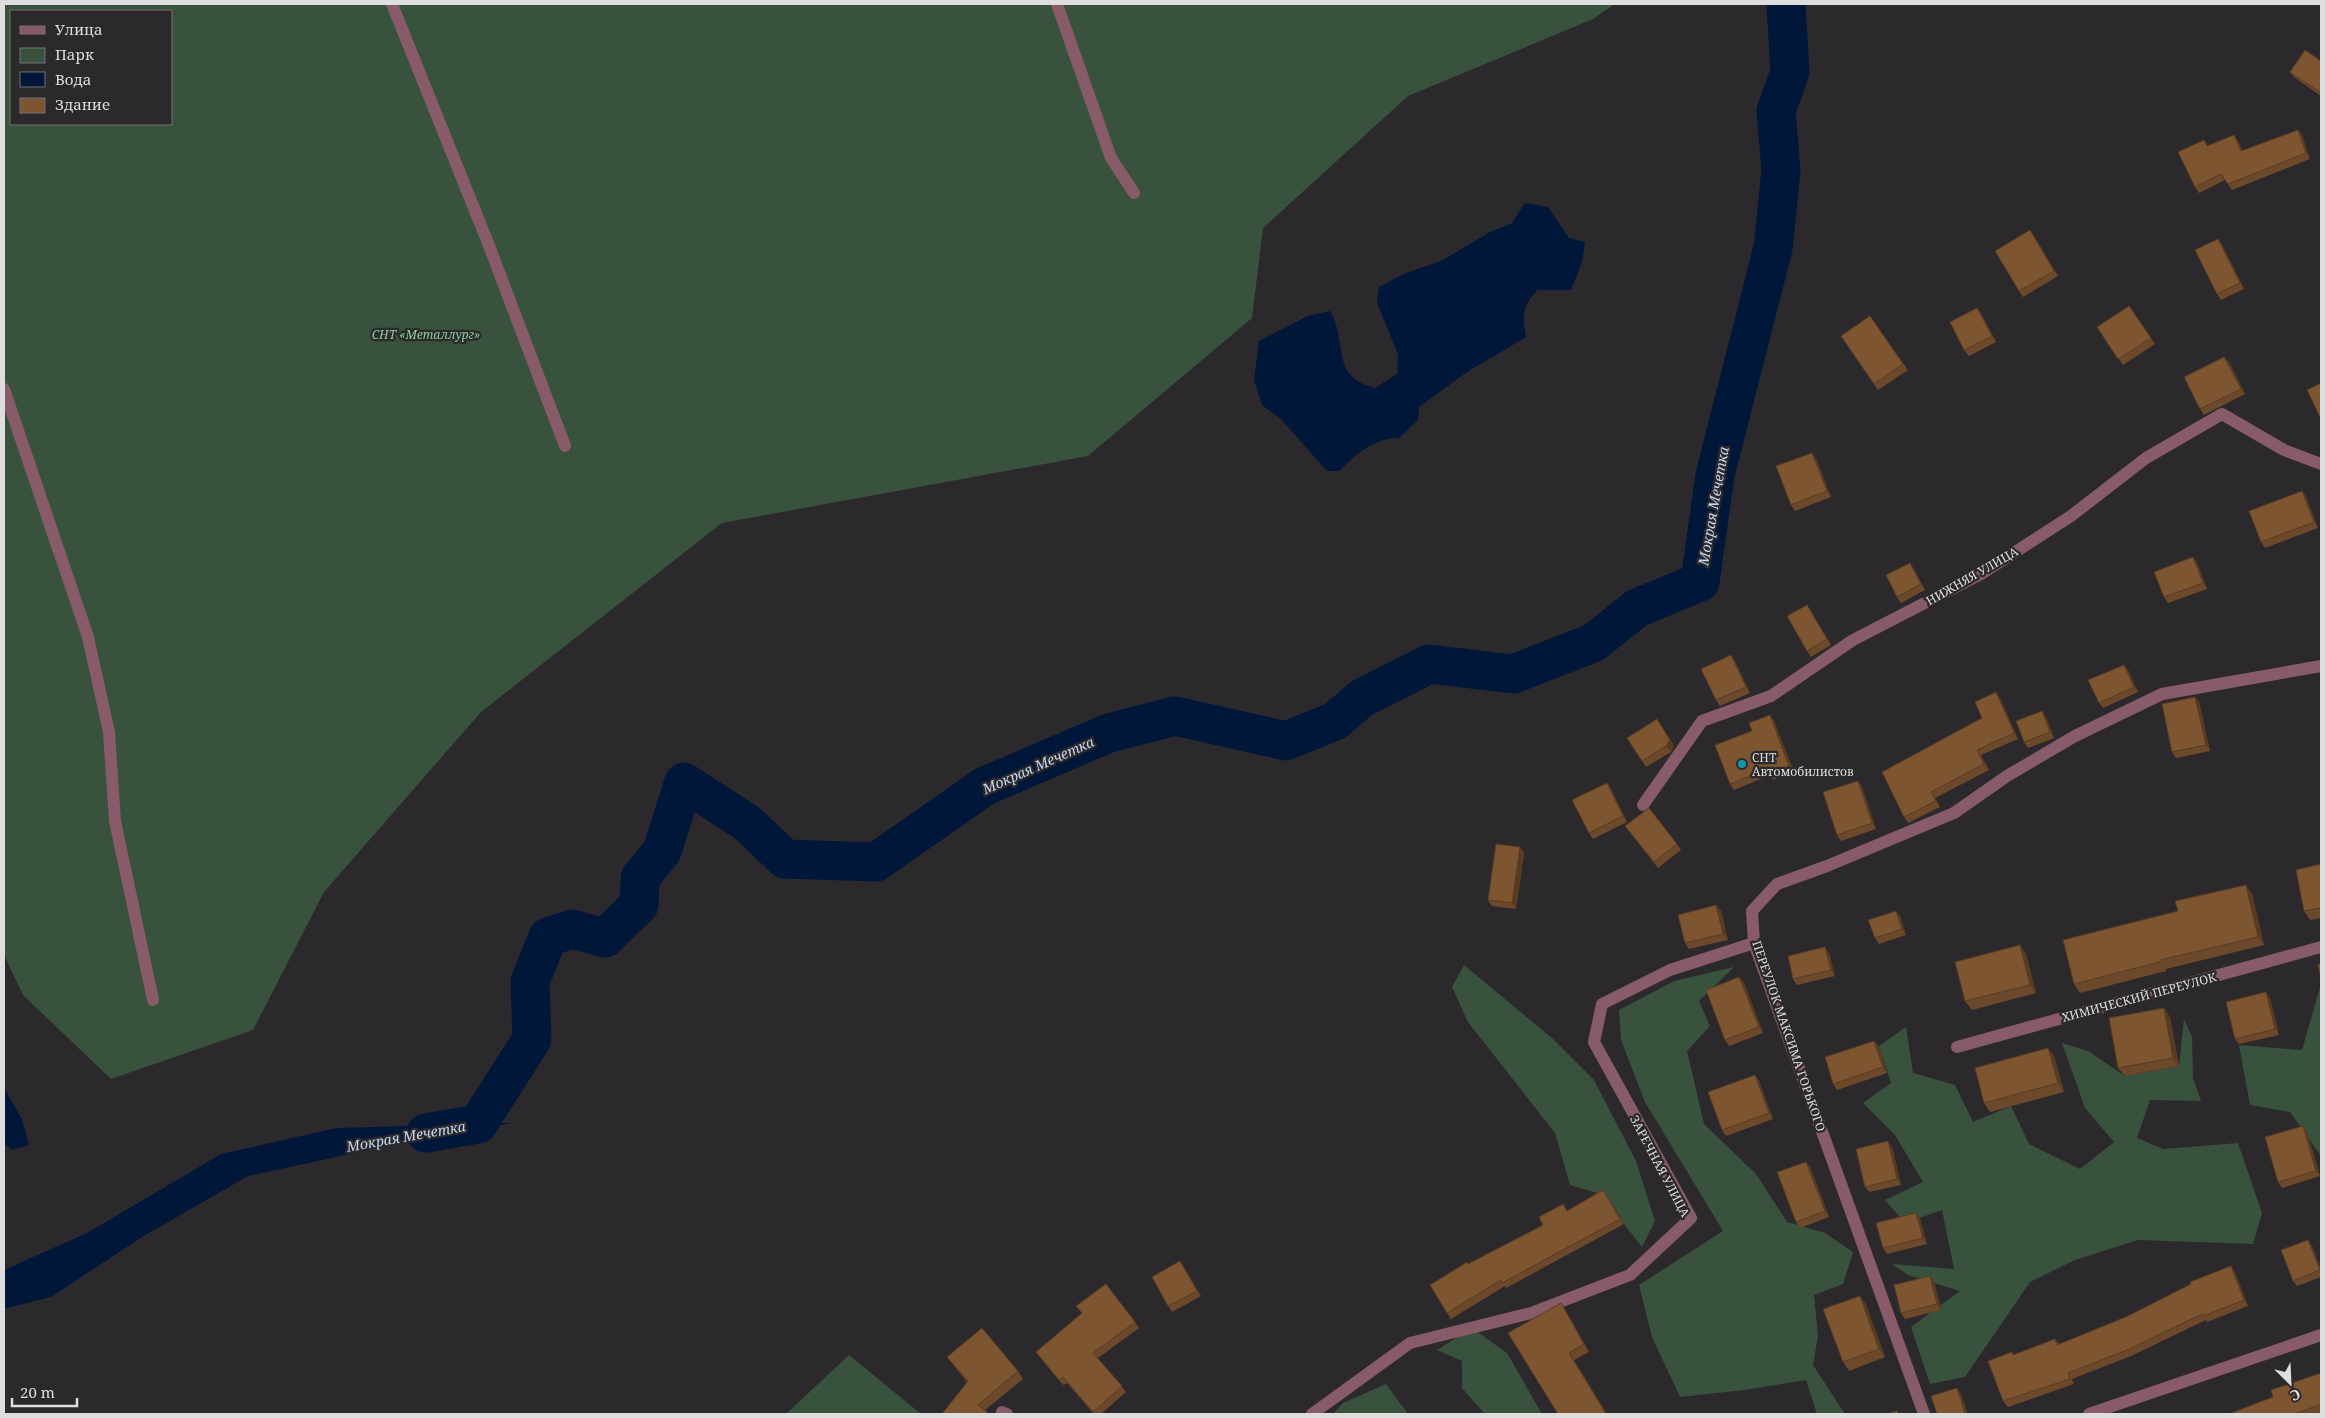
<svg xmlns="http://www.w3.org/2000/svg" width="2325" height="1418" font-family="'Noto Serif',serif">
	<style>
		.green { fill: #38523d; fill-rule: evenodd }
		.water { fill: #001739 }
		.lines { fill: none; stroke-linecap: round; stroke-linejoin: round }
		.river { stroke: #001739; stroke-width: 39 }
		.minor { stroke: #875b67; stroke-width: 12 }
		.wall { fill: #6c492a }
		.shaded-wall { fill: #583c22 }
		.building { fill: #7d5531; stroke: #583c22 }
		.culture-dot { fill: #0f9aa8; stroke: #2c292c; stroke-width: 2 }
		.labels { text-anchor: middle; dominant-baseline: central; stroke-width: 4.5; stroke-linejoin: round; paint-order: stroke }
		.park-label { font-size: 12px; font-style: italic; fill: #8cd19b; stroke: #2c292c }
		.street-label { font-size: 12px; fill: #dfdedf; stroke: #2c292c }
		.poi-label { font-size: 12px; fill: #dfdedf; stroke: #2c292c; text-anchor: start }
		.water-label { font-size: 14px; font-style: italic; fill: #c5d9f3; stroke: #2c292c }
	</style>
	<rect width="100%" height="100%" fill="#2c292c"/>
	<path class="green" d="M4 4H1615L1593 19 1408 96 1263 228 1252 318 1088 456 722 523 481 712 324 892 253 1030 111 1079 23 995 4 955ZM11 11H171V124H11Z
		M1464 965 1553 1039 1594 1080 1636 1161 1655 1221 1642 1247 1624 1224 1607 1196 1570 1185 1555 1133 1468 1022 1452 987Z
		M1734 967 1699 1001 1710 1026 1687 1051 1704 1124 1756 1174 1787 1222 1825 1233 1853 1252 1843 1284 1814 1295 1818 1336 1813 1365 1845 1414H1817L1806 1380 1745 1390 1680 1397 1652 1337 1639 1285 1723 1231 1645 1102 1621 1040 1619 1010 1674 981Z
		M2321 984V1156L2290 1112 2250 1105 2239 1045 2302 1050Z
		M2184 1019 2192 1037 2193 1078 2201 1101 2150 1100 2137 1138 2163 1149 2238 1143 2262 1213 2253 1244 2138 1240 2075 1260 2030 1282 1965 1377 1930 1384 1911 1327 1960 1291 1908 1275 1892 1264 1954 1269 1942 1210 1905 1223 1885 1200 1923 1182 1895 1135 1863 1103 1891 1083 1879 1046 1906 1027 1913 1073 1955 1085 1973 1122 2011 1106 2029 1144 2080 1169 2114 1142 2085 1108 2062 1043 2088 1051 2125 1076 2179 1066Z
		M1472 1328 1507 1353 1542 1414H1485L1462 1388V1361L1437 1350Z
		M849 1355 921 1414H786Z
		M1386 1384 1408 1414H1333L1343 1403Z"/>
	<path class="water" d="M1525 203 1548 207 1569 238 1585 242 1582 262 1571 290H1537C1522 307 1522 315 1526 337L1467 372 1419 407 1418 420 1399 438C1374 438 1356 454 1339 471H1327L1280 418 1262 405 1254 380 1259 341 1308 316 1330 311C1349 344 1329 376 1375 388L1397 374 1398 354 1377 303 1379 287 1406 273 1441 261 1490 232 1512 223Z
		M4 1088 22 1119 29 1145 12 1150 4 1143Z
		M512 1123 382 1147 248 1176 142 1237 51 1297 4 1309V1270L87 1233 221 1154 337 1128Z"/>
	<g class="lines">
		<path class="river" d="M426 1133 478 1124 532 1039 530 981 548 937 572 929 605 938 639 905 640 878 662 851 684 782 747 823 785 859 876 862 985 786 1109 733 1175 716 1286 741 1335 721 1362 698 1429 664 1513 674 1593 643 1637 608 1700 582 1715 475 1773 248 1781 170 1776 111 1790 72 1786 4"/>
		<path class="minor" d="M392 4 488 243 565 446
			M1057 4 1111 158 1134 193
			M4 389 88 637 109 732 115 821 153 1000
			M1643 805 1702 721 1771 696 1853 640 1981 574 2071 516 2146 458 2222 414 2284 450 2321 464
			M1957 1047 2321 947
			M1002 1412 1007 1414
			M1312 1414 1410 1343 1531 1313 1630 1275 1691 1218 1594 1042 1602 1004 1670 970 1754 943
			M1924 1414 1754 943 1752 911 1777 884 1827 866 1954 813 2007 776 2075 736 2162 694 2321 666
			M2089 1414 2321 1335"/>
	</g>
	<path class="wall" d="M2321 61V96L2294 77 2290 72Z
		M2298 130 2302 135 2310 159 2232 190 2225 180 2199 193 2195 187 2204 140 2208 146 2234 135 2238 141 2242 151Z
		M2034 236 2058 276 2023 297 2019 291Z
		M2218 239 2222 245 2244 289 2221 300 2217 294Z
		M2129 306 2155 344 2123 365 2097 327Z
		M1977 308 1981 313 1996 342 1969 356 1964 350Z
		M1870 316 1908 370 1878 390 1841 336Z
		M2224 357 2229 362 2245 394 2204 415 2200 409Z
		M1812 453 1816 459 1831 497 1795 511 1791 505Z
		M2302 491 2306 497 2318 528 2265 548 2261 542Z
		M2197 563 2207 589 2168 603 2164 597Z
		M1914 569 1925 590 1901 603 1897 597Z
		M1807 605 1831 645 1811 657 1807 651Z
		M1735 661 1750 693 1720 706 1716 700Z
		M2128 670 2138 692 2103 708 2099 703Z
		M2195 697 2199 702 2210 751 2176 758 2172 752Z
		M2000 698 2018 739 1981 755 1989 770 1935 798 1940 807 1908 823 1904 817 1982 718Z
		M2042 711 2046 717 2054 738 2028 748 2024 742Z
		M1770 715 1774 721 1794 772 1773 780 1770 775 1734 790 1730 784 1752 731Z
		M1657 719 1674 746 1671 752 1646 767 1627 738Z
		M1858 781 1862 787 1876 829 1841 841 1837 835Z
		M1607 783 1611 789 1627 822 1593 839 1589 833Z
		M1625 826 1677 844 1681 850 1658 868Z
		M1520 847 1524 853 1516 909 1492 906 1488 900Z
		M2321 864V918L2310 920 2304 911Z
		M2252 894 2264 945 2166 969V971L2080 993 2074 984Z
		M1716 905 1721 911 1728 940 1689 949 1685 943Z
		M1900 916 1906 935 1879 944 1875 938Z
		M1829 953 1835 976 1797 985 1793 979Z
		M2026 954 2036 993 1972 1010 1965 1001Z
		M1744 983 1763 1033 1729 1046 1725 1040Z
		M2266 992 2270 998 2279 1035 2239 1044 2235 1039Z
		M2170 1017 2179 1066 2125 1076 2118 1068Z
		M1879 1046 1887 1073 1837 1090 1833 1084Z
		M2048 1048 2054 1056 2064 1092 1990 1112 1984 1103Z
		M1759 1081 1773 1119 1726 1136 1722 1130Z
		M2303 1126 2307 1132 2320 1176 2282 1188 2278 1182Z
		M1892 1147 1901 1185 1869 1192 1865 1187Z
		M1806 1162 1810 1167 1829 1217 1800 1228 1796 1222Z
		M1603 1190 1624 1224 1506 1288 1505 1286 1451 1319 1447 1313 1468 1264 1543 1225Z
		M1916 1213 1920 1219 1927 1244 1887 1254 1883 1248Z
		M2312 1246 2321 1270V1277L2297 1286 2293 1281Z
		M1180 1261 1201 1296 1172 1312 1168 1306Z
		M2235 1272 2248 1306 2207 1322 2206 1320 2131 1356 2072 1379 2074 1384 2008 1407 2003 1401 2014 1355 2055 1339 2059 1344Z
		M1934 1281 1941 1310 1905 1319 1901 1313Z
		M1860 1296 1866 1305 1885 1357 1849 1371 1843 1362Z
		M1561 1303 1566 1311 1589 1352 1574 1360 1607 1414H1558Z
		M1135 1322 1139 1328 1098 1358 1126 1392 1101 1414H1094L1067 1383 1063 1385 1036 1352Z
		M947 1357 1018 1371 1023 1379 985 1410 989 1414H942L967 1382Z
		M2321 1373V1412L2315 1414H2229L2273 1397Z"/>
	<path class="shaded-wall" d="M2298 130 2302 135 2310 159 2306 153Z
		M2234 135 2238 141 2245 157 2241 151Z
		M2030 230 2034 236 2058 276 2054 271Z
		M2218 239 2222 245 2244 289 2240 283Z
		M1977 308 1981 313 1996 342 1992 336Z
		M2224 357 2229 362 2245 394 2241 389Z
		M1812 453 1816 459 1831 497 1827 491Z
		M2302 491 2306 497 2318 528 2314 522Z
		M2193 557 2197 563 2207 589 2203 583Z
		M1910 563 1914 569 1925 590 1921 584Z
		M1807 605 1811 611 1831 645 1827 639Z
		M1731 655 1735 661 1750 693 1746 687Z
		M2124 665 2128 670 2138 692 2134 687Z
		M1996 692 2000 698 2018 739 2014 733Z
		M2195 697 2199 702 2210 751 2206 745Z
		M2042 711 2046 717 2054 738 2050 732Z
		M1770 715 1774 721 1794 772 1789 766Z
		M1657 719 1674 746 1671 752 1666 746Z
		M1977 750 1981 755 1989 770 1984 764Z
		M1858 781 1862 787 1876 829 1872 823Z
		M1607 783 1611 789 1627 822 1623 816Z
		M1520 847 1524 853 1516 909 1512 903Z
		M2246 885 2252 894 2264 945 2258 937Z
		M1716 905 1721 911 1728 940 1723 934Z
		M1896 911 1900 916 1906 935 1902 929Z
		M2020 945 2026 954 2036 993 2030 985Z
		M1825 947 1829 953 1835 976 1831 970Z
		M1739 977 1744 983 1763 1033 1759 1027Z
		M2266 992 2270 998 2279 1035 2275 1029Z
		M2164 1008 2170 1017 2179 1066 2173 1058Z
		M1874 1041 1879 1046 1887 1073 1883 1067Z
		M2048 1048 2054 1056 2064 1092 2058 1083Z
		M1755 1075 1759 1081 1773 1119 1769 1113Z
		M2303 1126 2307 1132 2320 1176 2316 1171Z
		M1888 1141 1892 1147 1901 1185 1897 1179Z
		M1806 1162 1810 1167 1829 1217 1825 1211Z
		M1603 1190 1607 1196 1624 1224 1620 1219Z
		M1916 1213 1920 1219 1927 1244 1923 1238Z
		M2308 1240 2312 1246 2321 1270V1272L2320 1270Z
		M1180 1261 1184 1267 1201 1296 1197 1291Z
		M2231 1266 2235 1272 2248 1306 2244 1300Z
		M1930 1276 1934 1281 1941 1310 1937 1304Z
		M1860 1296 1866 1305 1885 1357 1879 1349Z
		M1561 1303 1566 1311 1589 1352 1584 1344Z
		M1569 1353 1574 1360 1607 1414H1606Z
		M1957 1388 1961 1394 1968 1414H1965Z"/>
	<path class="building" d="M2305 50 2321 61V93L2290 72Z
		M2298 130 2306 153 2228 184 2221 174 2195 187 2178 152 2204 140 2207 146 2234 135 2241 151Z
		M2030 230 2054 271 2019 291 1995 251Z
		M2218 239 2240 283 2217 294 2195 250Z
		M2129 306 2151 338 2118 359 2097 327Z
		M1977 308 1992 336 1964 350 1950 322Z
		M1870 316 1903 364 1874 384 1841 336Z
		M2224 357 2241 389 2200 409 2184 377Z
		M2321 383V419L2307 390Z
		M1812 453 1827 491 1791 505 1776 466Z
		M2302 491 2314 522 2261 542 2249 511Z
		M2193 557 2203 583 2164 597 2154 572Z
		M1910 563 1921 584 1897 597 1886 575Z
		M1807 605 1827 639 1807 651 1787 616Z
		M1731 655 1746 687 1716 700 1701 669Z
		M2124 665 2134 687 2099 703 2088 680Z
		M1996 692 2014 733 1977 750 1984 764 1931 792 1936 801 1904 817 1882 772 1982 718 1975 702Z
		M2195 697 2206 745 2172 752 2162 704Z
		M2042 711 2050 732 2024 742 2016 721Z
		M1770 715 1789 766 1769 774 1767 769 1730 784 1715 745 1752 731 1749 723Z
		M1657 719 1670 740 1666 746 1642 761 1627 738Z
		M1858 781 1872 823 1837 835 1823 792Z
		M1607 783 1623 816 1589 833 1572 800Z
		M1649 808 1677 844 1654 862 1625 826Z
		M1496 844 1520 847 1512 903 1488 900Z
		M2321 864V908L2304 911 2296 870Z
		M2246 885 2258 937 2160 960V962L2074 984 2063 940 2178 911 2175 901Z
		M1716 905 1723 934 1685 943 1678 915Z
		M1896 911 1902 929 1875 938 1868 920Z
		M2020 945 2030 985 1965 1001 1955 962Z
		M1825 947 1831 970 1793 979 1788 956Z
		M2321 964V978L2318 965Z
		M1739 977 1759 1027 1725 1040 1706 990Z
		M2266 992 2275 1029 2235 1039 2226 1002Z
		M2164 1008 2173 1058 2118 1068 2109 1018Z
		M1874 1041 1883 1067 1833 1084 1825 1057Z
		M2048 1048 2058 1083 1984 1103 1975 1068Z
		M1755 1075 1769 1113 1722 1130 1708 1092Z
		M2303 1126 2316 1171 2278 1182 2265 1137Z
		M1888 1141 1897 1179 1865 1187 1856 1149Z
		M1806 1162 1825 1211 1796 1222 1777 1172Z
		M1603 1190 1620 1219 1502 1283 1501 1280 1447 1313 1430 1285 1467 1262 1468 1264 1543 1225 1539 1217 1563 1204 1567 1211Z
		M1916 1213 1923 1238 1883 1248 1876 1223Z
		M2308 1240 2320 1270 2293 1281 2281 1250Z
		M1180 1261 1197 1291 1168 1306 1152 1277Z
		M2231 1266 2244 1300 2203 1316 2202 1314 2127 1350 2068 1373 2070 1379 2003 1401 1988 1361 2012 1352 2013 1355 2055 1339 2057 1345 2126 1317 2191 1284 2190 1282Z
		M1930 1276 1937 1304 1901 1313 1894 1285Z
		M1106 1284 1135 1322 1093 1353 1122 1386 1093 1412 1063 1377 1059 1380 1036 1352 1082 1313 1076 1306Z
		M1860 1296 1879 1349 1843 1362 1823 1309Z
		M1561 1303 1584 1344 1569 1353 1606 1414H1558L1508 1333Z
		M982 1328 1018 1371 978 1405 988 1413 987 1414H942L968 1381 947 1357Z
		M2321 1373V1404L2295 1414H2229L2273 1397 2271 1390Z
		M1957 1388 1965 1414H1937L1931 1396Z
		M1897 1411 1898 1414H1887Z"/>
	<circle class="culture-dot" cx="1742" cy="764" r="5"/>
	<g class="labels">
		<g class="park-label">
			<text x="426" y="334">СНТ «Металлург»</text>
		</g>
		<g class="street-label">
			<text transform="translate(1972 576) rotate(-30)">НИЖНЯЯ УЛИЦА</text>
			<text transform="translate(2139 997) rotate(-15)">ХИМИЧЕСКИЙ ПЕРЕУЛОК</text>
			<text transform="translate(1789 1036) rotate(71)">ПЕРЕУЛОК МАКСИМА ГОРЬКОГО</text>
			<text transform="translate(1660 1166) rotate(62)">ЗАРЕЧНАЯ УЛИЦА</text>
		</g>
		<g class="poi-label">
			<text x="1752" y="757">СНТ<tspan x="1752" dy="14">Автомобилистов</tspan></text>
		</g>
		<g class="water-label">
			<text transform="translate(1713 506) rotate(-80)">Мокрая Мечетка</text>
			<text transform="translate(1038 765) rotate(-24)">Мокрая Мечетка</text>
			<text transform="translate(406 1136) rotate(-10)">Мокрая Мечетка</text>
		</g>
	</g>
	<rect width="2325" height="1418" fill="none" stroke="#dfdedf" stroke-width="10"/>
	<rect x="10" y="10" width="162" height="115" fill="#2c292c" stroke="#747174"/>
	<rect x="20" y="26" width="25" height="8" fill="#875b67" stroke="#747174"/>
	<text x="55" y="35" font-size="15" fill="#dfdedf">Улица</text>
	<rect x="20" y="48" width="25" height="15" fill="#38523d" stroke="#747174"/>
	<text x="55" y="60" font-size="15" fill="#dfdedf">Парк</text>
	<rect x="20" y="72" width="25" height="15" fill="#001739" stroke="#747174"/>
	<text x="55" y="85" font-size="15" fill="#dfdedf">Вода</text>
	<rect x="20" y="98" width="25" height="15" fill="#7d5531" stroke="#747174"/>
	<text x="55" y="110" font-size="15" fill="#dfdedf">Здание</text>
	<g transform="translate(2290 1383) rotate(156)" stroke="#2c292c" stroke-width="4" paint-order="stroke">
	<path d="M0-4L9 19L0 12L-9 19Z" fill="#dfdedf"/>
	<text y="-8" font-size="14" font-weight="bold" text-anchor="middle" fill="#dfdedf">С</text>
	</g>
	<path d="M12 1398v8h65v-8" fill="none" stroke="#dfdedf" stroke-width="2.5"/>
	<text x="20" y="1398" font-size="15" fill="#dfdedf" stroke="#2c292c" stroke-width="4" paint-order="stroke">20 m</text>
</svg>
